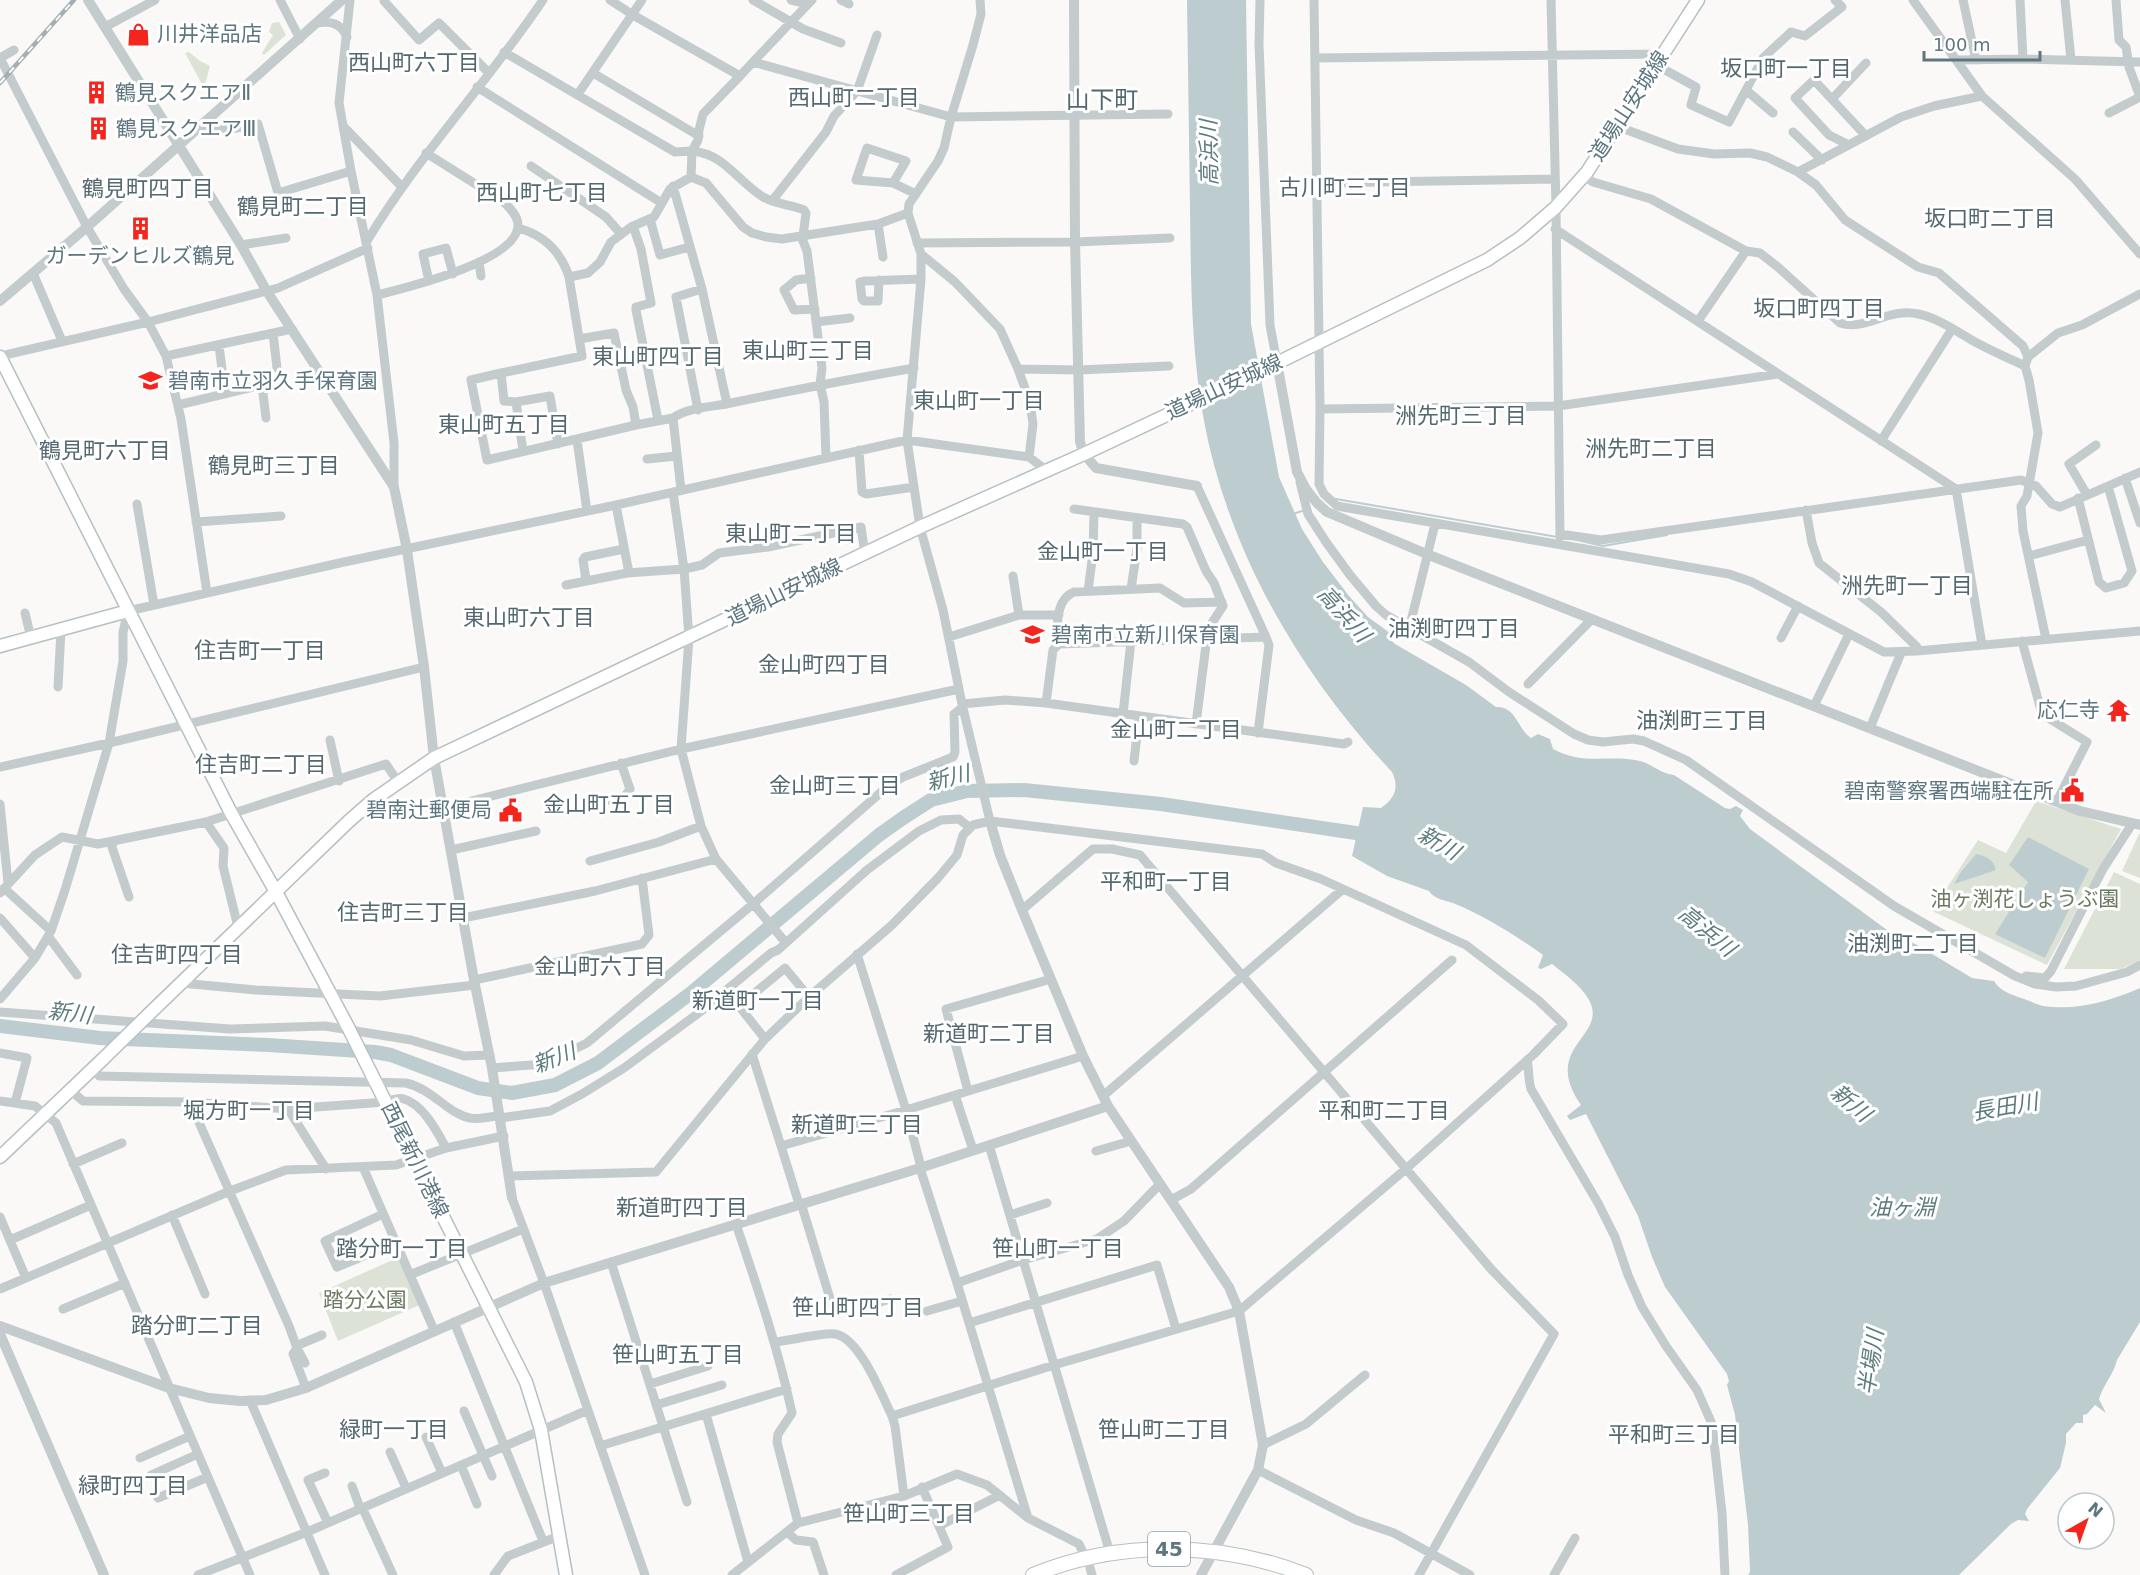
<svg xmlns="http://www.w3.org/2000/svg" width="2140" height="1575" font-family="'DejaVu Sans','Noto Sans JP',sans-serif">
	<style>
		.green { fill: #dde2d7 }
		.water { fill: #bdcdcf }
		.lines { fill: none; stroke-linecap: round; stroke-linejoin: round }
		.stream { stroke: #bdcdcf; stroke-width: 2 }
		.river { stroke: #bdcdcf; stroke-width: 14 }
		.secondary-casing { stroke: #b6bfc2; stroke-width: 15 }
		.primary-casing { stroke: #b7bec1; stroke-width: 16 }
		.minor { stroke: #c4cbcd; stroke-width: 9 }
		.tertiary { stroke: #c4cbcd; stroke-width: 10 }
		.secondary { stroke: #fff; stroke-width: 12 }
		.primary { stroke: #fff; stroke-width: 14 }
		.rail-casing { stroke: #a4afb3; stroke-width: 4.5 }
		.rail { stroke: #fff; stroke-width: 2; stroke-dasharray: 7; stroke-linecap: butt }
		.secondary-bridge-casing { stroke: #b6bfc2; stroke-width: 15; stroke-linecap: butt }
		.secondary-bridge { stroke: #fff; stroke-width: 12 }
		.labels { text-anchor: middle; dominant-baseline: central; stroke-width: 6; stroke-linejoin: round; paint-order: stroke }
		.shield { fill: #fff; stroke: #8e9fa5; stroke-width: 1.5 }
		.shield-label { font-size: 20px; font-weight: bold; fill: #5d767f }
		.poi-label { font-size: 21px; fill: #5d767f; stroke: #fff; text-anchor: start }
		.street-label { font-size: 21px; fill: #5d767f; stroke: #fff }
		.park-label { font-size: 21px; fill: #6b7b61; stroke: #fff }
		.neighbourhood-label { font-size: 22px; fill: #54686f; stroke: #fff }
		.water-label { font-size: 22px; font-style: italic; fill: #5d7c7e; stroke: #fff }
		.quarter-label { font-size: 24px; fill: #54686f; stroke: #fff }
	</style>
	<rect width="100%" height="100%" fill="#faf9f7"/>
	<path class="green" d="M279 22 286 35 264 55 262 53 273 35 269 32 272 23Z
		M189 52 200 61 210 66 204 88 185 53Z
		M2036 801 2121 829 2047 965 1932 911 1978 840 2006 853Z
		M2139 834H2140V878L2122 871Z
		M2114 872 2140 884V960L2121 969H2064Z
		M399 1257 422 1304 338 1341 319 1293Z"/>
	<path class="water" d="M1187 0H1246L1251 324 1279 477 1302 529 1323 562 1349 596 1368 617 1390 633 1389 638 1395 644 1466 685 1496 707C1516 706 1517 728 1531 738L1538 734 1550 739 1553 749C1584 766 1609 754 1640 761 1652 764 1661 774 1674 775L1725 808 1730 809 1736 806 1743 810 1740 816 1750 829 1887 930 1919 946 1972 978 1994 981C2000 991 2010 994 2021 998 2028 1000 2035 1004 2043 1006 2077 1011 2110 1001 2140 988V1322L2117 1360C2114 1374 2103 1385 2099 1399L2106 1413 2095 1405 2087 1414 2083 1415V1423H2076L2066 1434V1443L2060 1468 2027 1509 2025 1514 2029 1521 2018 1520 2011 1524 1959 1575H1748L1750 1572 1748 1525 1735 1415 1727 1385 1729 1381 1727 1374 1665 1287 1652 1257 1638 1216 1586 1114 1570 1120 1567 1116 1581 1105C1540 1046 1609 1037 1589 1000 1581 985 1564 974 1552 964L1541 969 1538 968 1543 955C1515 935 1485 916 1453 903 1444 900 1434 899 1429 891L1387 876 1352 856 1363 807 1381 808C1394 799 1400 788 1392 772 1301 675 1229 554 1204 421 1191 351 1191 280 1190 209 1189 139 1188 70 1187 0Z
		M2028 837 2089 869 2045 958 1995 934 2028 882 2009 865Z
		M1976 854C1986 856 1994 860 1996 870L1954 884 1961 872Z"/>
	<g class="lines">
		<path class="stream" d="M1336 499 1557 537
			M1293 514 1305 510
			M1581 541 1603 546 1667 535"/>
		<path class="river" d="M0 1026 100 1038 268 1045 375 1052 391 1055 478 1088 512 1093 555 1085 598 1063 691 993 879 835 903 818 931 800 967 791 1024 790 1161 804 1376 836"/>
		<defs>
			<path id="secondary" d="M0 357 231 813 276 892 348 1027
				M0 646 128 611
				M148 1015 349 821 373 800 434 758 920 527 1084 454 1277 363 1487 260 1520 238 1556 207 1587 172 1698 0
				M371 1073 526 1382 541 1430 566 1575
				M0 1157 103 1059"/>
			<path id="primary" d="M1033 1575C1119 1540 1220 1541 1306 1575"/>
		</defs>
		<use href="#secondary" class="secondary-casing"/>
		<use href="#primary" class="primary-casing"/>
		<path class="minor" d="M280 0 300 39
			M350 0 339 103 351 171 377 295 394 443V487
			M610 0 633 15 740 76 753 62 951 117 1168 114
			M753 0 803 29 841 43
			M791 0 808 4
			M841 0 849 4
			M980 0 981 14 973 45 951 117 944 148 938 161 909 204 908 213 921 254V279L907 440 920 527 943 610 962 704 990 821
			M1260 0 1259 44 1270 325 1277 363
			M1314 0 1320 409 1319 484 1324 494 1337 506 1729 574 1752 582 1884 652 1917 651 2140 631
			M1551 0 1556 207 1560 537
			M1913 0 1982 96 2075 179 2140 254
			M1963 0 1976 60
			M2020 0 2023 59
			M2065 0 2071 60
			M2116 0 2119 40 2126 47 2129 67 2140 97
			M384 1 419 40 439 23 488 72
			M317 23C331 21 341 23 347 37
			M105 27 155 0
			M14 50 0 58 87 227 124 289 148 322 166 356 181 419 207 593
			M504 52 675 152 692 151 691 177
			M1316 58 1663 54
			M1958 60 2023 59 2140 62
			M753 62 812 0
			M1656 65 1696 87 1691 105 1729 122 1763 58 1791 32 1805 36 1842 7 1835 0
			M593 73 699 136
			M740 76 703 114 699 130 698 140 692 151C725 154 737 181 763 197 775 204 791 205 804 210L806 213 803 236
			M477 87 660 202
			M1746 90 1773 113
			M578 94 642 0
			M1832 99 1866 63
			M2109 113 2140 97
			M1618 125 1627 130 1678 149 1714 154 1750 153 1767 157 1798 172 1816 185 1845 220 1918 267 1939 273 2023 346 2028 357
			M202 126 231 129 258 124 278 193 351 171
			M343 126 402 187
			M1793 132 1822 160
			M1849 145 1829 135 1795 98 1814 80 1866 136
			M531 166 606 217 621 234
			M1798 172 1901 117 1934 106 1982 96
			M1584 176 1593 182 1651 199 1746 251 1760 253 1779 268 1840 323C1862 330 1881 314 1903 313 1931 311 1956 332 1979 344 1994 352 2010 359 2025 366
			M893 183 906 161 867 148 856 180 893 183 916 194
			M1318 183 1555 179
			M673 186 702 289 727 404
			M772 201 826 132 834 116 857 91 877 35
			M650 219 660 255 689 247
			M878 224 883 257
			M633 226 641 249 651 303 636 307V310L658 420
			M518 228C544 235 561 252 569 277L588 273 600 262 611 242 631 227 654 217 670 189 691 177 706 183 743 227 752 233 766 237 782 239 878 224 908 213
			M1555 229 1956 489 1982 645
			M801 236 807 251 822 368 820 384 824 402 826 457
			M367 241C419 155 487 83 543 0
			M917 243 1075 242 1170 238
			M241 245 286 238
			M921 254 955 282 1000 329 1018 369 1030 402 1033 424 1029 457
			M479 262 481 276
			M33 273 62 341
			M811 278 796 280 784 290 794 310 815 309
			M879 280 878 301H864L862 299 860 282 864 281 921 279
			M429 281 423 254 446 248 453 274
			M377 295C405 288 518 261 518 225 518 216 510 208 504 202L426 153
			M1698 321 1746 251
			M816 322 850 318
			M273 333 277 368
			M579 339 614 333 626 390 633 407 636 425
			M219 345 225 394
			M0 356 148 322 278 288 368 248
			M166 356 292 329
			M1018 369 1079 370 1169 366
			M501 373 471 380 487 460 636 425 673 418C686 408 710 407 726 404 789 391 851 379 914 368
			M516 402 523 451
			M178 405 262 385 266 418
			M1320 409 1558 406 1778 374
			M698 410 676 297 702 289
			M673 418 681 490
			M577 440 587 511
			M1881 441 1952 329
			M558 444 550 396 516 402 504 401 501 373 582 356 569 277
			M859 450 862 492 866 494 914 487
			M647 459 677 456
			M2125 478 2140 523
			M1300 482 1308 514 1326 542 1350 575 1376 606 1386 615 1469 662 1509 692 1574 734 1588 740 1603 742 1633 739 1644 741 1686 760 1894 906 2015 976 2035 984 2056 987 2076 986 2127 972 2140 965
			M1197 486 1266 637
			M673 492 684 569 689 638 681 749 701 826 716 859 786 943
			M2087 495 2069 464 2096 445
			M2078 498 2099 582 2106 588 2124 583 2132 571 2108 486
			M137 504 154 605
			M616 505 629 573
			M1074 509 1183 524 1187 527 1206 571 1214 583 1223 606 1208 629 1196 724
			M1806 510 1812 543 1819 563 1881 612 1917 647V651
			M196 522 281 516
			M1560 534 1601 540 2021 480 2036 486 2052 504 2060 507 2140 472
			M2029 556 2088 540
			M1013 576 1019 615
			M586 580 583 560 585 557 624 549
			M566 585 627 573 684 569 702 565 719 553 768 547 861 527 865 554
			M1131 589 1137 549V518
			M1088 591 1093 553 1094 512
			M25 613 31 638
			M1409 629 1435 524
			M949 637 1019 615H1059
			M1781 638 1798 606
			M2046 639 2023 531 2021 506 2027 496 2038 433 2029 380 2025 366 2028 357 2058 333 2082 325 2140 294
			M2022 641 2042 714 2087 742 2057 801
			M1056 646C1058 628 1054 600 1074 592L1160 588 1184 603 1222 602
			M1528 684 1592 619
			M58 687 61 630
			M1046 703 1053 650 1059 644 1266 637 1269 645 1258 733
			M962 704 1005 700 1046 703 1344 744 1348 742
			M1814 706 1849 634
			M1123 714 1131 641
			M1870 728 1901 653
			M330 740 339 781
			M1134 761 1139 716
			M0 767 109 743 424 667
			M597 803 625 796 630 789 621 763
			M0 804 8 883
			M443 808 681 749 959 689
			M206 822 224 848 223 866 238 927
			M113 842 112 847 129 897
			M451 850 536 831
			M590 861 659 842 701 826
			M4 888 51 931
			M0 893 35 855 62 837 98 844 206 822 386 764 398 782
			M1022 910 1093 849H1112L1140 855 1491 1269 1554 1334 1419 1575
			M0 918 35 958
			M463 918 595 891 716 859
			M48 936 77 975
			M857 954 906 1110 921 1167
			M2026 976 2045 978 2051 971 2103 869 2132 824
			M474 980 642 944 649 935 642 878
			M181 983 256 990 380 996 475 985
			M0 999 35 958 51 931 65 890 109 743 123 661V632L128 611 344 562 616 505 907 440 1029 457 1046 470
			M0 1012 230 1029 325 1026 411 1040 464 1056 490 1055
			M765 1039 739 1006 785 968 809 997
			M0 1053 27 1058 15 1103
			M752 1054 781 1146
			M1527 1060C1529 1067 1528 1079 1531 1089L1598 1203 1615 1237 1628 1275 1642 1307 1666 1346 1697 1390 1712 1424 1722 1513 1725 1575
			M492 1068 544 1064 587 1043 753 904 887 787 903 777 953 757 955 752 954 714 963 707
			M99 1076 406 1083C433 1089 448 1114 470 1118 478 1120 491 1116 499 1116
			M70 1090 83 1101 190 1102 288 1109 386 1102C392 1100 398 1097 404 1099 423 1104 438 1133 446 1148
			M968 1091 946 1009 1051 979
			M955 1095 973 1150
			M1103 1096 1343 889
			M0 1101 35 1106 56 1123 250 1575
			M190 1102 289 1326 297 1348 293 1354 306 1388
			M288 1109 326 1169
			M500 1118 550 1111 582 1094 624 1068 700 1012 771 953 778 950 867 870 919 831 941 820 959 819 970 828
			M989 1145 1110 1553
			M1096 1151 1131 1141
			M73 1164 122 1143
			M363 1167 434 1330
			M920 1168 957 1283 1028 1518
			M509 1176 656 1172 765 1039 809 997 892 925 938 878 957 855 963 835 973 825 990 821 1262 854 1276 863 1321 879 1466 945 1538 1000 1563 1024 1533 1055 1407 1168 1239 1311 1054 1365 892 1416
			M512 1198 544 1283 645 1575
			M1171 1200 1191 1189 1452 960
			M801 1203 832 1305 858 1309 890 1299
			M799 1204 781 1146 906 1110 1083 1056
			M383 1214 325 1241 337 1267 395 1243
			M172 1215 205 1294
			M1010 1215 1047 1203
			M0 1217 26 1278
			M736 1224C757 1286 778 1348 792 1413L778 1434 777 1442 798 1523
			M10 1240 91 1205
			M611 1262 687 1502
			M412 1274 523 1229
			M957 1283 1023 1260 1097 1239 1124 1221 1160 1184
			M0 1289 230 1191 286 1170 396 1165 446 1148 504 1136
			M63 1309 125 1283
			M927 1311 962 1301
			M454 1322 543 1541
			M969 1323 1157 1265 1176 1329
			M775 1342C787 1341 825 1332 835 1334 860 1338 882 1396 892 1416L895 1426 904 1496
			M305 1363 296 1346 322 1335
			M650 1384 708 1366
			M250 1400 325 1575
			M656 1405 722 1385
			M464 1411 492 1476
			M706 1414 748 1562
			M426 1437 442 1473
			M1263 1445 1306 1424 1365 1375
			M600 1446 787 1389
			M390 1452 406 1488
			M140 1458 190 1436
			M461 1465 477 1504
			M1258 1470 1356 1520 1394 1533 1470 1575
			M325 1473 308 1480 328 1523
			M151 1475 198 1454
			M352 1486 360 1508
			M158 1498 208 1477
			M362 1507 393 1575
			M939 1526 1000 1495
			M787 1532 796 1540 813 1542 824 1575
			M1087 1557 1092 1575
			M198 1575 307 1532 588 1410
			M494 1575 508 1556 559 1536
			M732 1575 798 1523 904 1496 957 1474 987 1485 1028 1518 1079 1544 1085 1557
			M896 1575 948 1547 922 1487
			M1554 1575 1575 1538"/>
		<path class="tertiary" d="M88 0 241 245 266 290 394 487 407 550 424 667 434 758 474 980 492 1068 512 1198
			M1074 0 1075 242 1080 442 1084 454 1096 468 1197 486
			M0 301 87 227 342 0
			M1277 363 1297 472 1306 489 1317 503 1327 512 1429 555 2080 811 2140 825
			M990 821 1000 855 1022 910 1083 1056 1108 1106 1229 1287 1239 1311 1263 1445 1258 1470 1201 1575
			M0 1326 169 1388 209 1398 240 1401 266 1400 306 1388 544 1283 920 1168 1108 1106
			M0 1334 104 1575"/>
		<use href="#secondary" class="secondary"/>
		<use href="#primary" class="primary"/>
		<defs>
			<path id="rail" d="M0 83 74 0"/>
		</defs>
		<use href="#rail" class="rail-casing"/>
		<use href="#rail" class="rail"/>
		<defs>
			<path id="secondary-bridge" d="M348 1027 371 1073
				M103 1059 148 1015"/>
		</defs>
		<use href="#secondary-bridge" class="secondary-bridge-casing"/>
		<use href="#secondary-bridge" class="secondary-bridge"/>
	</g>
	<defs>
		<symbol id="shop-bare" viewBox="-9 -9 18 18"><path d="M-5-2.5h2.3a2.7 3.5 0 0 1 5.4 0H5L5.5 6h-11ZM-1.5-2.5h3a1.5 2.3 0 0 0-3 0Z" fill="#f4251c" stroke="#fff" stroke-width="2.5" paint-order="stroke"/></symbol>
		<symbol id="building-bare" viewBox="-9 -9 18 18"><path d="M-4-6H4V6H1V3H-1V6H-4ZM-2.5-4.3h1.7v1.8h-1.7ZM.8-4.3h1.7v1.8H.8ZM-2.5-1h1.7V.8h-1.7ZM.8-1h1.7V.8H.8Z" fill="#f4251c" stroke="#fff" stroke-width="2.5" paint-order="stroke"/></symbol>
		<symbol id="school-bare" viewBox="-9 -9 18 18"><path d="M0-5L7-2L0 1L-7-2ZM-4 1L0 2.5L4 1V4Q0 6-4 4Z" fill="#f4251c" stroke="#fff" stroke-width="2.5" paint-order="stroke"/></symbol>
		<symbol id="temple-bare" viewBox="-9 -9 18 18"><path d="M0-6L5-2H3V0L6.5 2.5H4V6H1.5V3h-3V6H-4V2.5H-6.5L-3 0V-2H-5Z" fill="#f4251c" stroke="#fff" stroke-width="2.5" paint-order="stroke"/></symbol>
		<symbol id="civic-bare" viewBox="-9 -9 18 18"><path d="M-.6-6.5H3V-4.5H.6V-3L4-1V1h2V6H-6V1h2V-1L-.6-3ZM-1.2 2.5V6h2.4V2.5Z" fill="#f4251c" stroke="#fff" stroke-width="2.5" paint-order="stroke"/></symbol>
	</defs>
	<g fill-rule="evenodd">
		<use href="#shop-bare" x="122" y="18" width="33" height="33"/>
		<use href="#building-bare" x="80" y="76" width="33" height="33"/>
		<use href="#building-bare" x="82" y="112" width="33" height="33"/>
		<use href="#building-bare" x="124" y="212" width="33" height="33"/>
		<use href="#school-bare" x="134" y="364" width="33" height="33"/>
		<use href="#school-bare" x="1016" y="618" width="33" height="33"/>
		<use href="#temple-bare" x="2102" y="694" width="33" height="33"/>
		<use href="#civic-bare" x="2056" y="774" width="33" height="33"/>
		<use href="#civic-bare" x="494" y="794" width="33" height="33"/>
	</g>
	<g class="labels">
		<rect class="shield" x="1148" y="1532" width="42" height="34" rx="4.5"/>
		<g class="shield-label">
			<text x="1169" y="1549">45</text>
		</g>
		<g class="poi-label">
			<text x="157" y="34">川井洋品店</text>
			<text x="115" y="93">鶴見スクエアⅡ</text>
			<text x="116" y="129">鶴見スクエアⅢ</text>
			<text x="140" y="256" text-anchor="middle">ガーデンヒルズ鶴見</text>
			<text x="168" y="381">碧南市立羽久手保育園</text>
			<text x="1051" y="635">碧南市立新川保育園</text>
			<text x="2100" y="710" text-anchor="end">応仁寺</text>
			<text x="2054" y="791" text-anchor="end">碧南警察署西端駐在所</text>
			<text x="492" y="810" text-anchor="end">碧南辻郵便局</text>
		</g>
		<g class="street-label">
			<text transform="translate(1629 106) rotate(-57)">道場山安城線</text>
			<text transform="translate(1224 387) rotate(-25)">道場山安城線</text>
			<text transform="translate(784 592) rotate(-26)">道場山安城線</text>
			<text transform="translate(415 1160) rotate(64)">西尾新川港線</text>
		</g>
		<g class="park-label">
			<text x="2025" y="899">油ヶ渕花しょうぶ園</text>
			<text x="365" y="1300">踏分公園</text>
		</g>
		<g class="neighbourhood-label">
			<text x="414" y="62">西山町六丁目</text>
			<text x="1786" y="68">坂口町一丁目</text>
			<text x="854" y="97">西山町二丁目</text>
			<text x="1345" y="187">古川町三丁目</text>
			<text x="148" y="188">鶴見町四丁目</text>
			<text x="542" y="192">西山町七丁目</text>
			<text x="303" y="206">鶴見町二丁目</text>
			<text x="1990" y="218">坂口町二丁目</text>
			<text x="1819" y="308">坂口町四丁目</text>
			<text x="808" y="350">東山町三丁目</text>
			<text x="658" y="356">東山町四丁目</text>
			<text x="979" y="400">東山町一丁目</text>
			<text x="1461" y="415">洲先町三丁目</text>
			<text x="504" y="424">東山町五丁目</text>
			<text x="1651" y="448">洲先町二丁目</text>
			<text x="105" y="450">鶴見町六丁目</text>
			<text x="274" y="465">鶴見町三丁目</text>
			<text x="791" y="533">東山町二丁目</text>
			<text x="1103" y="551">金山町一丁目</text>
			<text x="1907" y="585">洲先町一丁目</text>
			<text x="529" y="617">東山町六丁目</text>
			<text x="1454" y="628">油渕町四丁目</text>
			<text x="260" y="650">住吉町一丁目</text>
			<text x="824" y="664">金山町四丁目</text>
			<text x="1702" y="720">油渕町三丁目</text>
			<text x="1176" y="729">金山町二丁目</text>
			<text x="261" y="764">住吉町二丁目</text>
			<text x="835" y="785">金山町三丁目</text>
			<text x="609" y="804">金山町五丁目</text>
			<text x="1166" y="881">平和町一丁目</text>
			<text x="403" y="912">住吉町三丁目</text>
			<text x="1913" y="943">油渕町二丁目</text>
			<text x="177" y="954">住吉町四丁目</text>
			<text x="600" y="966">金山町六丁目</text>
			<text x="758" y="1000">新道町一丁目</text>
			<text x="989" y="1033">新道町二丁目</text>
			<text x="249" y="1110">堀方町一丁目</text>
			<text x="1384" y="1110">平和町二丁目</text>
			<text x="857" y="1124">新道町三丁目</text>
			<text x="682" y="1207">新道町四丁目</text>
			<text x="402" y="1248">踏分町一丁目</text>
			<text x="1058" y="1248">笹山町一丁目</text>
			<text x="858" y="1307">笹山町四丁目</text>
			<text x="197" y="1325">踏分町二丁目</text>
			<text x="678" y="1354">笹山町五丁目</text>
			<text x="394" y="1429">緑町一丁目</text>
			<text x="1164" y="1429">笹山町二丁目</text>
			<text x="1674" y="1434">平和町三丁目</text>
			<text x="133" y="1485">緑町四丁目</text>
			<text x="909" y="1513">笹山町三丁目</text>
		</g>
		<g class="water-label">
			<text transform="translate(1209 153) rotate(-91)">高浜川</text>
			<text transform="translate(1344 614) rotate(48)">高浜川</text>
			<text transform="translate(948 778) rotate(-14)">新川</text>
			<text transform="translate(1439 843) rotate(30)">新川</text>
			<text transform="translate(1707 931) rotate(39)">高浜川</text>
			<text transform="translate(70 1013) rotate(7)">新川</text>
			<text transform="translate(554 1058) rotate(-21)">新川</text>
			<text transform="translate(1851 1103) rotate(40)">新川</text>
			<text transform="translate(2005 1107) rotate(-10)">長田川</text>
			<text x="1902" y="1207">油ヶ淵</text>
			<text transform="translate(1871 1362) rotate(-82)">半場川</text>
		</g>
		<g class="quarter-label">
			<text x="1102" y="100">山下町</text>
		</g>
	</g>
	<g transform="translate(2086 1521) rotate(40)"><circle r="28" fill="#ffffff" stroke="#bec8cc" stroke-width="1.5"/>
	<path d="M0-4.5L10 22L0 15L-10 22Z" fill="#f4251c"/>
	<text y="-9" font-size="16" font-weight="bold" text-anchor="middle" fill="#5d767f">N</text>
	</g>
	<path d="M1924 51v9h116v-9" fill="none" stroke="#5d767f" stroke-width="3"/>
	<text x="1933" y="51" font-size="18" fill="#5d767f" stroke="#ffffff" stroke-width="4.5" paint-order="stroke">100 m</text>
</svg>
